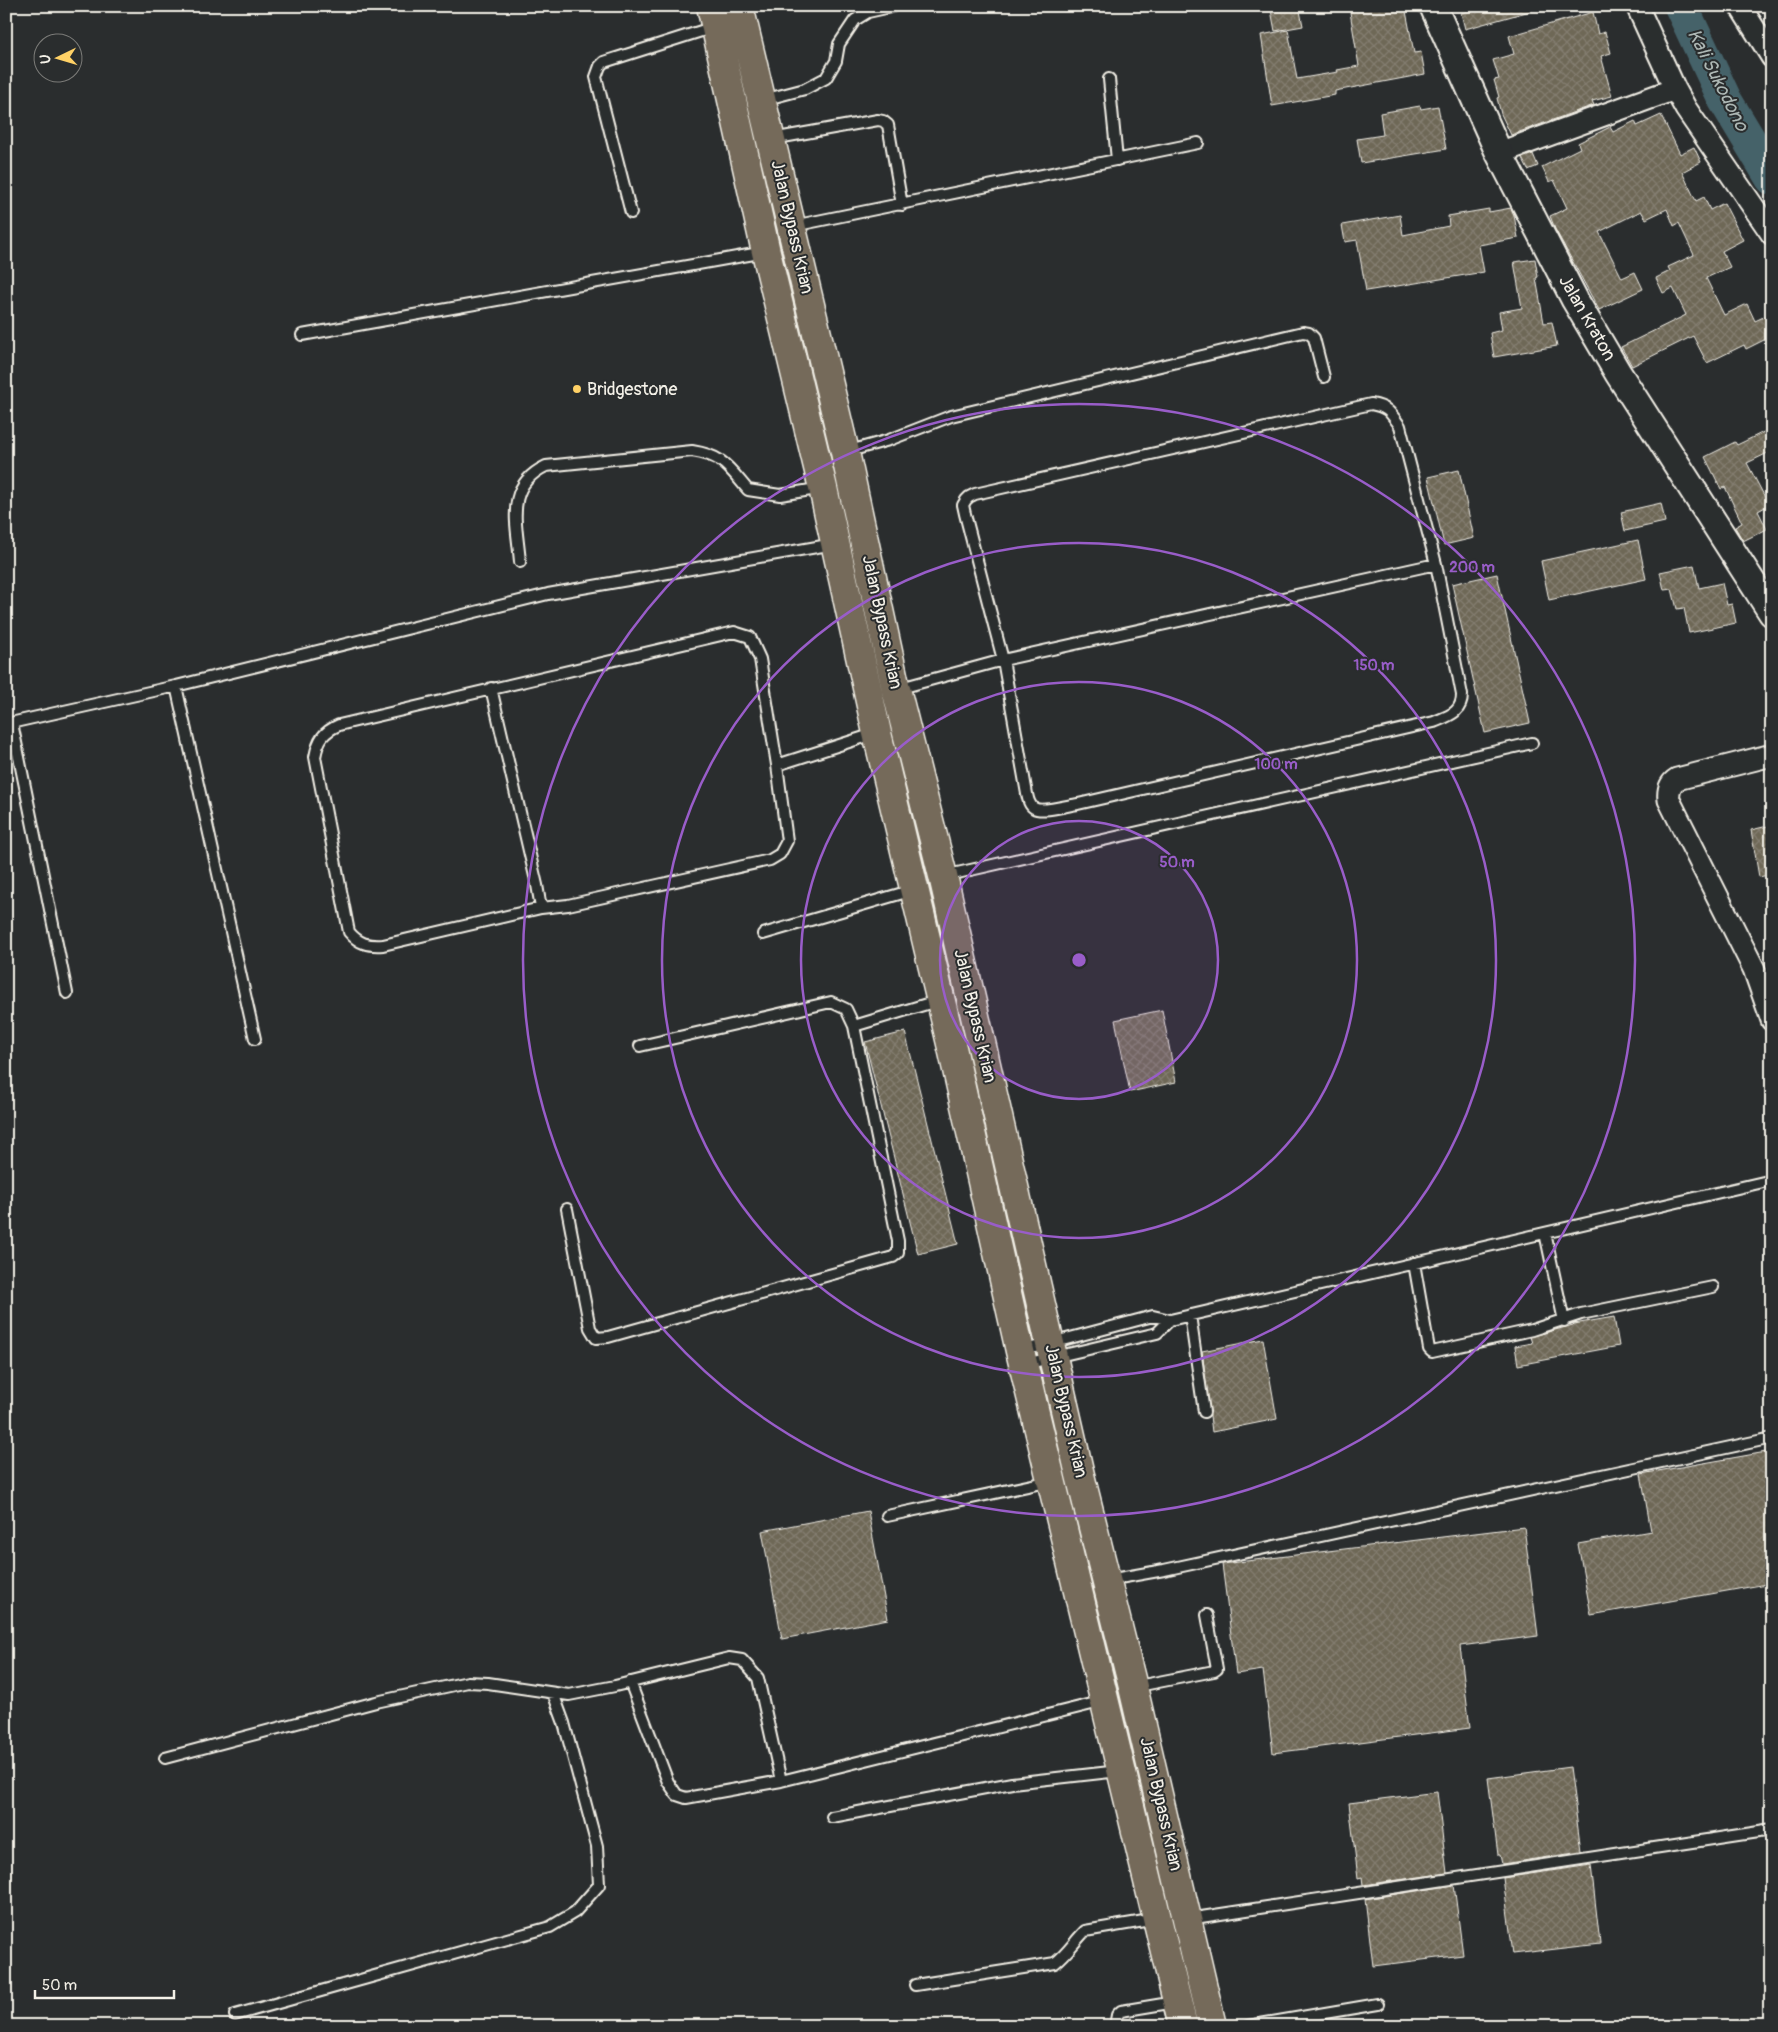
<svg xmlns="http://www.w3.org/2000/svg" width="1778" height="2032" font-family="Pangolin,sans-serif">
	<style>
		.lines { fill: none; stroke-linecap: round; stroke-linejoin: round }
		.river { stroke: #456269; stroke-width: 34 }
		.building { fill: url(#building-cross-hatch); stroke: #f4f1e8 }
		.service-casing { stroke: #f4f1e8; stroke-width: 14 }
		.minor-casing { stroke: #f4f1e8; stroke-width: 25 }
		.tertiary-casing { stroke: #f4f1e8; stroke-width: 30 }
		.trunk-casing { stroke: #f4f1e8; stroke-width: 31 }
		.service { stroke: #2a2d2e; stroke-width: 10 }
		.minor { stroke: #2a2d2e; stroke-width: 21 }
		.tertiary { stroke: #2a2d2e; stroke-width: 26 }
		.trunk { stroke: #746a5a; stroke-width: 28 }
		.ring { fill: none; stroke: #995dc9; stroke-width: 2.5 }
		.poi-dot { fill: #ffd166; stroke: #2a2d2e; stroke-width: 2 }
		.labels { text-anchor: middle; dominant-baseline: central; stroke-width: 4; stroke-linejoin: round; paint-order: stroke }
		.street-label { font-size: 18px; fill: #f4f1e8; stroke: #2a2d2e }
		.poi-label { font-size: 18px; fill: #f4f1e8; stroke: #2a2d2e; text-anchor: start }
		.water-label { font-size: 19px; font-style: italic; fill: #aeb8b5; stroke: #2a2d2e }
		.centre { fill: #995dc9; stroke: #2a2d2e; stroke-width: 2.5 }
		.ring-label { font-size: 15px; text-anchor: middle; font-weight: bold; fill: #995dc9; stroke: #2a2d2e; stroke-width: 4; stroke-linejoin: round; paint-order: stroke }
	</style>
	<defs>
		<pattern id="building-cross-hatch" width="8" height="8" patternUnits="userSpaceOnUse" patternTransform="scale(1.25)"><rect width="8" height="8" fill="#6e6757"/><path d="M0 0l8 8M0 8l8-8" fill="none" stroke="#837d6f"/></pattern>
	</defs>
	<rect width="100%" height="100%" fill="#2a2d2e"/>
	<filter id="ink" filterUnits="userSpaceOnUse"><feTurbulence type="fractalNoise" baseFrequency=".02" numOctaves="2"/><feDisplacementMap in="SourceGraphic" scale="10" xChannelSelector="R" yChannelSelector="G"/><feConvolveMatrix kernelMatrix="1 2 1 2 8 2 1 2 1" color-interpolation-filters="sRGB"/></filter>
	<g filter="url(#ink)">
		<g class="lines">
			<path class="river" d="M1681 6 1725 100 1772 178"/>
		</g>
		<path class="building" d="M1292 6H1299L1303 26 1275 31 1271 10Z
			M1349 6H1405L1414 53 1421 52 1425 74 1335 91V95L1272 106 1261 35 1288 30 1297 79 1338 72 1337 70 1359 66Z
			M1486 6H1530V11L1465 29 1461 13Z
			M1593 12 1598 34 1605 32 1611 53 1601 56 1612 96 1592 101 1594 105 1511 135 1501 114 1497 98 1499 97 1494 80 1499 79 1493 60 1514 54 1509 36Z
			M1420 106 1421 109 1438 106 1446 149 1361 163 1357 139 1383 135 1380 113Z
			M1661 115 1680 154 1694 147 1701 162 1682 172 1696 201 1704 197 1710 210 1724 203 1743 240 1722 251 1730 267 1706 278 1724 315 1747 304 1755 321 1772 313V336L1746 349 1744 345 1707 363 1693 336 1632 366 1621 347 1686 315 1673 288 1663 293 1656 278 1670 271 1668 267 1694 255 1679 223 1674 226 1667 209 1646 219 1641 211 1599 232 1622 278 1635 272 1643 289 1599 310 1555 229 1550 216 1567 208 1554 180 1549 182 1542 167 1580 148 1578 143 1610 127 1613 132 1635 121 1637 126Z
			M1533 154 1538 166 1528 170 1522 158Z
			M1511 208 1514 215 1518 238 1479 245 1484 272 1366 291 1357 240 1345 242 1342 225 1400 215 1403 235 1449 226 1448 216 1489 209V212Z
			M1535 259 1538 277 1536 278 1544 323 1552 322 1557 346 1494 357 1490 333 1502 330 1499 312 1522 308 1514 262Z
			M1772 428V451L1747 463 1769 505 1758 511 1767 529 1743 541 1735 527 1742 523 1725 487 1721 489 1705 457 1735 442 1737 445Z
			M1459 470 1474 538 1444 545 1428 477Z
			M1661 503 1665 522 1625 531 1621 512Z
			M1638 540 1646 579 1549 600 1541 561Z
			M1694 565 1699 588 1722 583 1727 605 1732 604 1736 623 1689 633 1684 608 1677 609 1672 589 1664 590 1660 572Z
			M1497 574 1530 723 1485 733 1452 584Z
			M1772 825V874L1759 877 1751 830Z
			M1162 1010 1176 1082 1130 1092 1115 1020Z
			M905 1032 958 1244 918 1254 865 1042Z
			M1614 1317 1619 1346 1518 1365 1515 1346 1532 1343 1530 1337 1573 1325 1574 1324Z
			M1263 1339 1277 1419 1212 1432 1202 1351Z
			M1772 1451V1583L1591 1615 1578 1544 1651 1531 1641 1474Z
			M868 1511 888 1619 782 1639 762 1531Z
			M1524 1527 1538 1636 1460 1646 1470 1728 1273 1753 1263 1670 1236 1674 1222 1564Z
			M1570 1767 1581 1852 1502 1864 1500 1855H1498L1488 1778Z
			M1437 1792 1447 1873 1363 1885 1362 1877 1358 1878 1349 1803Z
			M1591 1865 1600 1944 1513 1954 1503 1878Z
			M1454 1885 1463 1955 1373 1966 1365 1899Z"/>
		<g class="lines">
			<defs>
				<path id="service" d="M1109 79 1117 160
					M763 100 805 89 826 78 836 61 839 44 855 20 868 12 895 6
					M772 139 878 120 883 121 888 125 902 205
					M631 213 596 77 600 66 604 62 714 27
					M793 226 1198 143
					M302 335 765 252
					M1371 404C1388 407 1390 412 1400 426L1436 564 1462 695C1462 713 1448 716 1434 722L1078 804C1069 805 1042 813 1034 808 1029 805 1028 799 1027 794L1003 660 965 514 963 505 966 500 969 497 975 494Z
					M846 452 889 440 951 416 1303 332 1309 333 1314 338 1324 377
					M520 562C517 523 504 486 546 466L692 451C724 456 728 467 748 490L780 495 823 488
					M176 686 255 1039
					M491 688 537 885 541 908
					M897 689 1003 660 1436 564
					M12 723 67 993
					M6 724 176 686 548 594 834 544
					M777 765 787 841 780 854 770 860 568 905 541 908 383 945C368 946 359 944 349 932L315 757C318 740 323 732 339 725L734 632 750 637 760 659 777 765 877 733
					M944 876 1532 743
					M763 934 913 890
					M640 1046 831 1002 846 1009 854 1026
					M567 1209 590 1328 596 1338 608 1337 893 1257 898 1253V1241L854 1026 940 1000
					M1545 1233 1564 1321
					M1414 1263 1429 1349 1432 1352 1532 1330 1581 1314 1713 1287
					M1190 1315 1204 1412
					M1021 1351 1153 1316 1170 1320 1772 1180
					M1025 1364 1157 1333 1170 1320
					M887 1516 1051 1481
					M1108 1580 1164 1570 1772 1438
					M630 1682 668 1782 677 1795 686 1798 781 1781 1104 1701
					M1133 1687 1214 1671 1217 1669 1207 1615
					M165 1758 376 1702 468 1682 488 1683 569 1695 615 1686 729 1658 742 1660 758 1678 781 1781
					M832 1817 1012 1783 1119 1771
					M1188 1919 1772 1830
					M915 1985 1055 1963C1067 1954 1074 1942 1085 1931L1156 1919
					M235 2015 550 1927 575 1912 599 1885 597 1846 564 1723 553 1693
					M1115 2026 1117 2015 1121 2011 1175 2002
					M1248 2026 1378 2004"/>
				<path id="minor" d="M1637 6 1675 89 1686 109 1772 234
					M1740 6 1772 57
					M1499 153 1675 89
					M1772 755 1677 779C1669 784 1668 792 1669 800L1754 969 1772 1020"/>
				<path id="tertiary" d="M1433 6 1499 153 1575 300 1618 373 1772 613"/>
				<path id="trunk" d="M711 6 766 252 823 488 877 733 953 1052 1020 1351 1183 2026
					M739 6 845 452 896 689 943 876 1080 1475 1133 1687 1212 2026"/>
			</defs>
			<use href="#service" class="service-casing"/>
			<use href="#minor" class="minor-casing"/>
			<use href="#tertiary" class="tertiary-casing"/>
			<use href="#trunk" class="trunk-casing"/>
			<use href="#service" class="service"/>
			<use href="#minor" class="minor"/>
			<use href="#tertiary" class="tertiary"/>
			<use href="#trunk" class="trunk"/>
		</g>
	</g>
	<circle cx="1079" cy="960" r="139" fill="#995dc9" fill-opacity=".12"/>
	<g class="ring">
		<circle cx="1079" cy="960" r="139"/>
		<circle cx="1079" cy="960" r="278"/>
		<circle cx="1079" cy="960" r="417"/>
		<circle cx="1079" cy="960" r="556"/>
	</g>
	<circle class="poi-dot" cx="577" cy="389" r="5"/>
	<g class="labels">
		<g class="street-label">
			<text transform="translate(792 227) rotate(77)">Jalan Bypass Krian</text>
			<text transform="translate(1587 318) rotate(60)">Jalan Kraton</text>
			<text transform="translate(882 622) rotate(78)">Jalan Bypass Krian</text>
			<text transform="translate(975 1016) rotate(77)">Jalan Bypass Krian</text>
			<text transform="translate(1066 1411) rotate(77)">Jalan Bypass Krian</text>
			<text transform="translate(1161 1804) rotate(77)">Jalan Bypass Krian</text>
		</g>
		<g class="poi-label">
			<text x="587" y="389">Bridgestone</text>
		</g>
		<g class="water-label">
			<text transform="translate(1718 80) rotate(63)">Kali Sukodono</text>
		</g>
	</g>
	<circle cx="1079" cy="960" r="8" class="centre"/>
	<g class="ring-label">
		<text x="1472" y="572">200 m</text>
		<text x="1374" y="670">150 m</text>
		<text x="1276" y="769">100 m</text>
		<text x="1177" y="867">50 m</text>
	</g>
	<rect width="1778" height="2032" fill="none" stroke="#2a2d2e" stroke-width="25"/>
	<rect x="12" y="12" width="1753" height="2007" fill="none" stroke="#f4f1e8" stroke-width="2" filter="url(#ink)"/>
	<g transform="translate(58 58) rotate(265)"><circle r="24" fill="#2a2d2e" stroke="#7b7b78"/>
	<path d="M0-4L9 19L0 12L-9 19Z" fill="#ffd166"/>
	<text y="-8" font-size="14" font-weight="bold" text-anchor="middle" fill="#f4f1e8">U</text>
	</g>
	<path d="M35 1990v8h139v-8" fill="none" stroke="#f4f1e8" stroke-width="2.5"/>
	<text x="42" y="1990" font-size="15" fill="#f4f1e8" stroke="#2a2d2e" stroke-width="4" paint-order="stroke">50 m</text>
</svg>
